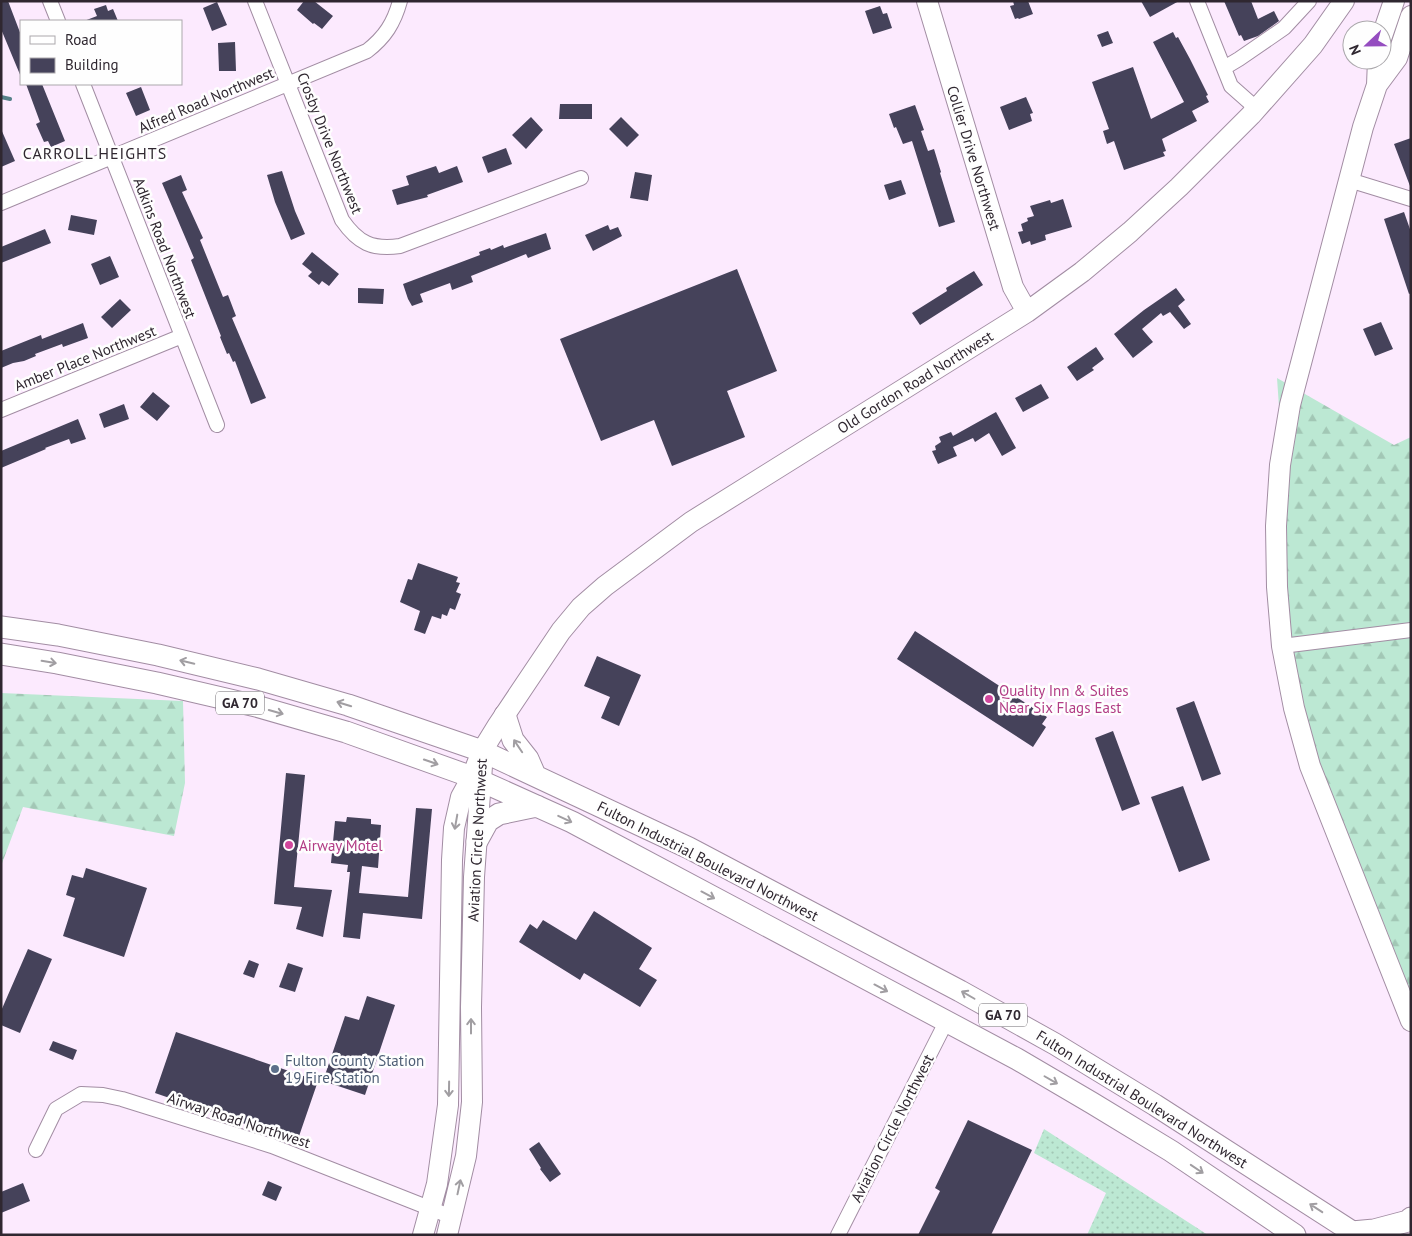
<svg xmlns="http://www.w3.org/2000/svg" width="1412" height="1236" font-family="'PT Sans',sans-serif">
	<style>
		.grass { fill: url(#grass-dots) }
		.forest { fill: url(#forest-firs) }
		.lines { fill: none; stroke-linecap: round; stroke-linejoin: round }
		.stream { stroke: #568189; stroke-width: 4 }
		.building { fill: #45425a }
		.street-casing { stroke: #a28da3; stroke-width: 16 }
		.secondary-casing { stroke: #a28da3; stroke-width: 22 }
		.primary-casing { stroke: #a28da3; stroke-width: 23 }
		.street { stroke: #fff; stroke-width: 14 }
		.secondary { stroke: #fff; stroke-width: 20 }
		.primary { stroke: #fff; stroke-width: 21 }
		.oneway { stroke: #a19ea2 }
		.hotel-dot { fill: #d1479c; stroke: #fefefe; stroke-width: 2 }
		.service-dot { fill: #5c6f8a; stroke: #fefefe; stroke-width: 2 }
		.labels { text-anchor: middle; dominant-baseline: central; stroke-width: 5; stroke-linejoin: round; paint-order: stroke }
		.shield { fill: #fefefe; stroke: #6d686e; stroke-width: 1 }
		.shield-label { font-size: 14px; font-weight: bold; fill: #2f2730 }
		.street-label { font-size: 15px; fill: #2f2730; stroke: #fefefe }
		.hotel-label { font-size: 15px; fill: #b23c85; stroke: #fefefe; text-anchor: start }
		.service-label { font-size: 15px; fill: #4e5e75; stroke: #fefefe; text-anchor: start }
		.neighbourhood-label { font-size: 16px; letter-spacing: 1px; fill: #2f2730; stroke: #fefefe }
	</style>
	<defs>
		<pattern id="grass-dots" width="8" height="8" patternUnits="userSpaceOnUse" patternTransform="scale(1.25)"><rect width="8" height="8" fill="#bce8d3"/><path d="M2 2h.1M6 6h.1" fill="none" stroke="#a2c7b5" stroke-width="1.8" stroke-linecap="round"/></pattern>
		<pattern id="forest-firs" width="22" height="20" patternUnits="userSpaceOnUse" patternTransform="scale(1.25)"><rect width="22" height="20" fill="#bce8d3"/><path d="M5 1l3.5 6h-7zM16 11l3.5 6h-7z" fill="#a2c7b5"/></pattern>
	</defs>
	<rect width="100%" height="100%" fill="#fceafe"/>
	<path class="grass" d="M1044 1129 1208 1235H1087L1106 1193 1034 1153Z"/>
	<path class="forest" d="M1277 378 1394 445 1411 437V996L1390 939 1310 742 1277 600 1282 450Z
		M1 693 183 701 185 783 174 836 23 807 1 866Z"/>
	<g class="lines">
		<path class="stream" d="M1 97 10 99"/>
	</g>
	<path class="building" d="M1 1H8L21 35V77L1 29Z
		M304 1H314L333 16 322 29 314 23 313 24 297 10Z
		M1013 1H1028L1033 14 1019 19 1018 18 1015 19 1010 6 1014 5Z
		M1141 1H1179L1150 17Z
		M1224 1H1251L1258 19 1274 11 1279 21 1258 36 1244 41 1241 35 1239 36Z
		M217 2 227 25 212 31 203 8Z
		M106 5 108 11 113 9 118 21H84L97 16 94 9Z
		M880 6 883 14 887 13 892 28 873 34 865 11Z
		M1108 31 1113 43 1102 47 1097 35Z
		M1173 32 1176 38 1178 37 1190 59 1208 95 1206 96 1209 102 1192 111 1197 121 1162 139 1166 151 1163 152 1165 156 1124 170 1114 141 1107 144 1103 131 1109 129 1092 82 1133 67 1151 119 1184 102 1153 42Z
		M235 42 236 71H219L218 43Z
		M26 84H42L65 141 51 147 48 141 44 142 36 124 40 122Z
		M141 87 150 110 136 116 126 93Z
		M1026 97 1033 113 1030 114 1032 121 1009 130 1000 107Z
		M560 104H592V119H559Z
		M915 105 924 130 921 131 928 151 934 149 941 172 940 173 955 222 939 227 912 141 903 144 896 127 894 128 889 114Z
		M531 117 543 130 526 149 512 135Z
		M621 117 639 135 627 147 609 129Z
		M1 129 15 161 1 167Z
		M1411 138V185L1410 186 1394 144Z
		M506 148 512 164 488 173 482 157Z
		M436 166 439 173 457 166 463 182 427 195 428 197 397 205 392 190 409 185 406 176Z
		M282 171 295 211 305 234 291 240 275 202 267 175Z
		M635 172 652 175 648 201 630 198Z
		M181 175 187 190 182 192 203 238 200 240 223 297 228 295 236 316 232 318 266 398 251 404 235 361 233 362 229 353 227 354 220 337 221 336 191 260 194 258 162 183Z
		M901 180 906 194 889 200 884 185Z
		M1063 199 1072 227 1045 235 1046 240 1031 245 1030 241 1022 244 1018 232 1023 231 1021 224 1028 221 1027 218 1034 216 1030 206 1050 200 1051 203Z
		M1404 212 1411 232V293L1409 294 1384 219Z
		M71 215 97 220 94 235 68 230Z
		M608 225 610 230 618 227 622 236 593 251 585 235Z
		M45 229 51 243 1 263V247Z
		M546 233 551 249 528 258 526 254 471 276 473 282 452 290 450 283 420 294 423 302 412 306 408 299 403 284 480 255 479 252 490 248 491 250 503 245 504 248Z
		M312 252 339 274 329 286 322 281 319 285 308 276 312 272 302 264Z
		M110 256 119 277 100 285 91 264Z
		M737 269 777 371 727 391 745 437 672 466 654 420 601 441 560 339Z
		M974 271 983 285 920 325 912 313 947 291 946 288Z
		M358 288 384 289 383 304 358 303Z
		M1176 288 1185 300 1178 306 1191 324 1184 329 1170 312 1163 316 1161 313 1142 329 1153 342 1133 358 1114 334 1144 310Z
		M120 299 131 310 112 328 101 317Z
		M1381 322 1393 349 1375 356 1363 329Z
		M83 323 88 338 63 347 62 344 35 354 36 356 24 361 13 363 1 368V351L41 335 42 339Z
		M1096 347 1104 359 1092 368 1094 370 1077 381 1067 367Z
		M1041 384 1049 398 1023 412 1015 398Z
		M153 392 170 406 157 421 140 407Z
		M124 404 129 419 104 428 99 414Z
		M996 412 1016 448 1002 456 989 433 975 442 973 438 953 447 957 456 938 464 932 451 936 450 935 446 941 442 939 437 951 432 953 436Z
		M78 419 86 439 71 444 69 439 45 448 46 449 1 468V451Z
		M418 563 458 577 456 582 460 583 456 592 461 594 455 610 450 608 447 616 442 614 441 619 432 616 425 634 414 630 420 611 400 602 408 579 412 580Z
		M915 631 1047 717 1042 724 1046 727 1033 747 897 659Z
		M597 656 641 675 619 726 601 718 610 697 584 686Z
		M1194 701 1221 774 1202 781 1176 708Z
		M1113 731 1140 804 1122 811 1095 738Z
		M286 773 305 775 294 887 332 890 323 937 296 929 302 907 274 904Z
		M1183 786 1210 860 1179 872 1151 797Z
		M416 808 432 809 422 919 363 913 360 939 343 937 350 872H347L348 865 331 863 335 821 346 822 347 817 371 819V824L381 825 378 868 362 866 359 893 408 897Z
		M86 868 147 888 124 957 63 936 75 898 66 895 72 875 83 878Z
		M594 911 652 948 639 969 657 980 640 1007 584 973 580 980 519 942 530 924 537 929 543 920 576 940Z
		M28 949 52 959 20 1033 1 1025V1011Z
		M249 960 259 964 254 978 243 974Z
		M288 963 303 968 295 992 279 987Z
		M367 996 395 1005 365 1095 323 1081 345 1016 359 1020Z
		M176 1032 318 1081 297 1142 155 1093Z
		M53 1041 77 1050 73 1060 49 1050Z
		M968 1120 1032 1150 991 1235H918L940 1191 935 1188Z
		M539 1142 561 1174 550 1182 540 1169 541 1168 529 1149Z
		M268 1181 282 1187 276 1201 262 1195Z
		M23 1183 30 1201 1 1213V1192Z"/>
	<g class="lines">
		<defs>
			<path id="street" d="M50 1 58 21
				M255 1 342 220C358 243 372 250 400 246L581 178
				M1197 1 1231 86 1257 109
				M1224 68 1239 59 1284 28 1309 1
				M83 84 217 425
				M1349 180 1411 199
				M1 203 367 51C385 37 394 23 400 1
				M1 410 182 336
				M1282 646 1411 630
				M36 1150 56 1109 81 1094 103 1095 122 1099 272 1146 452 1217
				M838 1235 946 1022"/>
			<path id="secondary" d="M927 1 1013 287 1027 312
				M1382 36 1394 1
				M1378 60 1377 85 1363 127 1290 405 1280 465 1276 526 1277 587 1282 646 1294 708 1310 766 1411 1021
				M1377 85 1397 58 1411 16
				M423 1235 437 1184 448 1105 452 860 454 828 461 797 472 777 482 751 498 725 561 631 581 607 605 586 691 522 1027 312 1082 272 1130 232 1179 187 1251 115 1313 45 1344 1
				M447 1235 466 1156 472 1102 471 1007 474 877 482 766"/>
			<path id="primary" d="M1 627 58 635 158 655 258 679 348 705 482 751 689 848 960 991 1055 1044 1155 1105 1357 1235
				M1 654 57 663 157 683 256 706 346 732 472 777 572 822 1017 1059 1092 1103 1171 1151 1295 1235
				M505 715 513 740 528 759 535 775
				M477 841 488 821 499 814 537 806
				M1352 1232 1374 1230 1408 1221 1411 1218"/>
		</defs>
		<use href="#street" class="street-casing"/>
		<use href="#secondary" class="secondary-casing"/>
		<use href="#primary" class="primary-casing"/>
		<use href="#street" class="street"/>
		<use href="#secondary" class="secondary"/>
		<use href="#primary" class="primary"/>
	</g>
	<defs><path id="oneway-shaft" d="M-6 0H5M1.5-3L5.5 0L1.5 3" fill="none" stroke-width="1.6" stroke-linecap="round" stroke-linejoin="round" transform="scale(1.25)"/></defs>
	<g class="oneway">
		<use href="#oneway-shaft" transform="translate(49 662) rotate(9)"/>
		<use href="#oneway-shaft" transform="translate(187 662) rotate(-167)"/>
		<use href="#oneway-shaft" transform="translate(344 704) rotate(-163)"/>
		<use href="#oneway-shaft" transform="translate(276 712) rotate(16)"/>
		<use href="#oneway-shaft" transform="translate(518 746) rotate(-124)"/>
		<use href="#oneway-shaft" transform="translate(431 762) rotate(19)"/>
		<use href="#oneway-shaft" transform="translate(565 819) rotate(25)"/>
		<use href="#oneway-shaft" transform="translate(456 822) rotate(100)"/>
		<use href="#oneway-shaft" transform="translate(708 895) rotate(28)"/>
		<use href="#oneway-shaft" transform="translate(881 988) rotate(28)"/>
		<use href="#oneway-shaft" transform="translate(968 995) rotate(-150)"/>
		<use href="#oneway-shaft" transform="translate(471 1026) rotate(-90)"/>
		<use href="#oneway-shaft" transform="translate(1051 1080) rotate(30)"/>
		<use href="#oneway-shaft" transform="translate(449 1089) rotate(91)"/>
		<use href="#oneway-shaft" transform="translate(1197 1169) rotate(34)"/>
		<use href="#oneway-shaft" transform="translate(459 1187) rotate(-78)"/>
		<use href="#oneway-shaft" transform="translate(1316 1208) rotate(-147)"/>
	</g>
	<g class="hotel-dot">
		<circle cx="989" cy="699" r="5"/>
		<circle cx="289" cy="845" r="5"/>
	</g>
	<circle class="service-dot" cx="275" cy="1069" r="5"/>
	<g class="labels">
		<g class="shield">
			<rect x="216" y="691.5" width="48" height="23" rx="4"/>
			<rect x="979" y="1003.5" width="48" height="23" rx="4"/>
		</g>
		<g class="shield-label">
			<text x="240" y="703">GA 70</text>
			<text x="1003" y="1015">GA 70</text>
		</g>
		<g class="street-label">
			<text transform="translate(206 100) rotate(-23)">Alfred Road Northwest</text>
			<text transform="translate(330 143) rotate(68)">Crosby Drive Northwest</text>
			<text transform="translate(974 158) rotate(73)">Collier Drive Northwest</text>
			<text transform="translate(165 248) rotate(69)">Adkins Road Northwest</text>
			<text transform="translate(85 358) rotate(-22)">Amber Place Northwest</text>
			<text transform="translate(915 382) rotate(-32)">Old Gordon Road Northwest</text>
			<text transform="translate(477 840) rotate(-87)">Aviation Circle Northwest</text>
			<text transform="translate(708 861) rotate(27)">Fulton Industrial Boulevard Northwest</text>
			<text transform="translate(1142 1099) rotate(32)">Fulton Industrial Boulevard Northwest</text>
			<text transform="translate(239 1120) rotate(18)">Airway Road Northwest</text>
			<text transform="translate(892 1128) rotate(-63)">Aviation Circle Northwest</text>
		</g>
		<g class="hotel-label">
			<text x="999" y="690">Quality Inn &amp; Suites<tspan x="999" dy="17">Near Six Flags East</tspan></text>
			<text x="299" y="845">Airway Motel</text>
		</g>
		<g class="service-label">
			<text x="285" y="1060">Fulton County Station<tspan x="285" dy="17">19 Fire Station</tspan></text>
		</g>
		<g class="neighbourhood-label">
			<text x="95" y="153">CARROLL HEIGHTS</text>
		</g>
	</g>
	<rect width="1412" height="1236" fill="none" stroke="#2f2730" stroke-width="5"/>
	<rect x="20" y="20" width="162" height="65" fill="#fefefe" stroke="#aba8ac"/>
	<rect x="30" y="36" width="25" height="8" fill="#ffffff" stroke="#aba8ac"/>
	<text x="65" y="45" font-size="15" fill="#2f2730">Road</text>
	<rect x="30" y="58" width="25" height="15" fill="#45425a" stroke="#aba8ac"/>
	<text x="65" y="70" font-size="15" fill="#2f2730">Building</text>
	<g transform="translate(1367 45) rotate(248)"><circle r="24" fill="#fefefe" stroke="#aba8ac"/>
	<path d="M0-4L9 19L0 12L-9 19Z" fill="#954dc0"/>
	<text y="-8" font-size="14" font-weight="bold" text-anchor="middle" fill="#2f2730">N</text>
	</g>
</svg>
